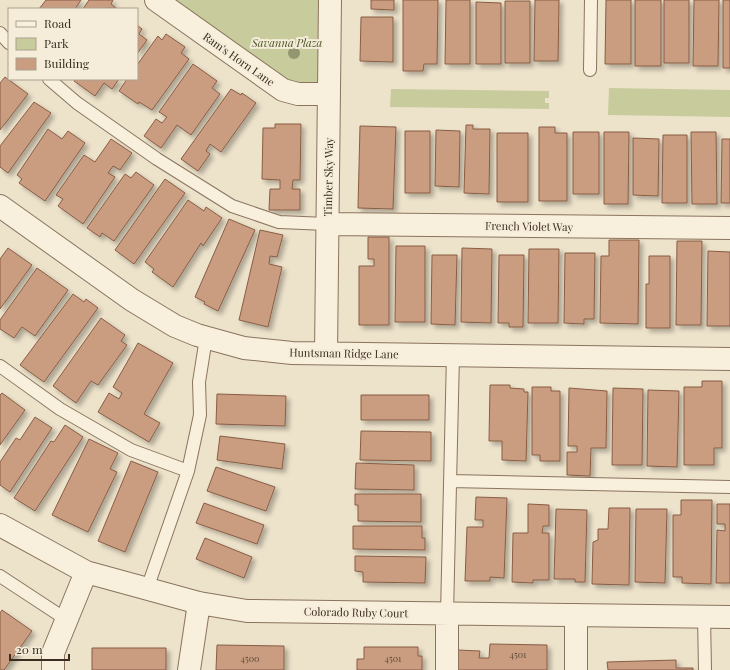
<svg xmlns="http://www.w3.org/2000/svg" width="730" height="670" font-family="'Playfair Display',serif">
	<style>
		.green { fill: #c8cc9d }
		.building { fill: #ca9d81; stroke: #885d45; filter: url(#shadow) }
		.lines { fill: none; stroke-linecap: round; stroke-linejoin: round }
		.service-casing { stroke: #8a745e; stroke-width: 14 }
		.minor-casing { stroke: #8a745e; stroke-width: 24 }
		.service { stroke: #f8efdd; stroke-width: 12 }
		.minor { stroke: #f8efdd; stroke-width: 22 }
		.tree { fill: #949571 }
		.labels { text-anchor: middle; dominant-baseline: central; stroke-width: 4; stroke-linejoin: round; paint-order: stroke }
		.number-label { font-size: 9px; fill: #5f4939 }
		.park-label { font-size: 11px; font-style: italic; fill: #4c5629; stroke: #f5ecd9 }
		.street-label { font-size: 11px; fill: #3b2d21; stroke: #f5ecd9 }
	</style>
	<defs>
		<filter id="shadow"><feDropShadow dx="3.5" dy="3.5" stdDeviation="2" flood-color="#0004"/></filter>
	</defs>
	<rect width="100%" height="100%" fill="#ede2ca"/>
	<path class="green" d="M156 0H330L329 94H298Z
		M609 88 730 90V117L608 115Z
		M391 89 549 91V98H545V103H549V109L390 107Z"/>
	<path class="building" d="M46 0H81L75 9H39Z
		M89 0H113L111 4 116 8 83 9Z
		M371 0H394V10L371 9Z
		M403 0H438L437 64H424L423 71H403Z
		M446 0H470V64H445Z
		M535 0H559L558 61H534Z
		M606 0H631V64H605Z
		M635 0H661V66H635Z
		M664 0H689V63H664Z
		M694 0H719L718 66H693Z
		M723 0H730V68H723Z
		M505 1H530V63H505Z
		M476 2 501 3V64H476Z
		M361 17H393V62L360 61Z
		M137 25 142 29 139 34 147 40 137 54Z
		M166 34 185 47 181 53 189 59 152 110 139 102 138 104 119 91 127 79H137V65L158 36 162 40Z
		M193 64 217 81 212 88 220 94 191 135 177 125 161 148 144 136 156 119 162 123 167 117 159 112Z
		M5 77 28 94 0 130V83Z
		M75 79H119L112 89 104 83 95 96 74 81Z
		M231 89 241 95 242 93 256 103 221 152 210 144 206 151 210 154 198 171 181 159Z
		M34 102 51 113 8 173 0 167V146Z
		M275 124H301L300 180H293L292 189H300V210H269L270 189H280V180L262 179 263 128H275Z
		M466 125H473V129H490L489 194 464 193Z
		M360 126 396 127 393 209 358 208Z
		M539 127H555V133H567V201H539Z
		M48 129 62 139 68 131 85 143 45 201 19 183 22 179 17 175Z
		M436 130 460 131 459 187 435 186Z
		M405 131H430V193H405Z
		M573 132H599V194H573Z
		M604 132H629L628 204H604Z
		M691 132H716L717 204H692Z
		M497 133H528V202H497Z
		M663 135H687V203H662Z
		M633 138 659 139 658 196 633 195Z
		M111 139 132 153 120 170 113 166 108 173 115 177 83 224 58 206 63 199 56 195 84 155 95 162Z
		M722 139H730V203H721Z
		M136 172 154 185 114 241 102 233 100 237 87 228 125 174 131 178Z
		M165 179 185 193 134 264 115 250Z
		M188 200 204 211 206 207 222 218 203 246 201 243 173 287 152 272 154 269 145 262Z
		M229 219 255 230 218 311 204 304 205 302 195 297Z
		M260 230 283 235 277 257 270 256 269 264 282 267 268 327 239 320Z
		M368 237H389V325H359V266H374V259H368Z
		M609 240H639L638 324 600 323 601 256H609Z
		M677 241H702L701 325H676Z
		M396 246H425V322H395Z
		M8 248 32 265 0 309V259Z
		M462 248 492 249 491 323 461 322Z
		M529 249H559L558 323H528Z
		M708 251 730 252V326H707Z
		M565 253H595L594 319H584V324L564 323Z
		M432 255H457L455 325 431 324Z
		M499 255H524L523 327H509V323H498Z
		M649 256H670V328H646V284H649Z
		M37 268 68 290 35 336 22 327 14 338 0 329V320Z
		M73 294 84 302 86 299 98 308 44 382 20 365Z
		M101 318 125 335 121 341 127 345 98 385 91 381 76 403 53 386Z
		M138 343 173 363 144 414 160 423 149 442 98 412 109 393 119 399 122 393 113 387Z
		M702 381H722V448H714V465H684V387H702Z
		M490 385H510V388L524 389V392H528L526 461 502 460V441H489Z
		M532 387H551V391H560V461H540V455H532Z
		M569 388 607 391 606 448H591L590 476 567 475V452H577V446H568Z
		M613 388 643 389 642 465H612Z
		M648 390 679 391 677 467 647 466Z
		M2 393 25 410 0 445V395Z
		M217 394 286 396 285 426 216 424Z
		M361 395H429V420H361Z
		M35 417 52 428 10 492 0 485V462L16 438 20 440Z
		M65 425 83 437 35 511 14 498 51 441 54 442Z
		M361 431 431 432V461L360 460Z
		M220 436 285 444 282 469 217 460Z
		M89 439 118 453 110 469 117 472 88 532 52 515Z
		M131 461 158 472 125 552 98 541Z
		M356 463 414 465V490L355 489Z
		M216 467 275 487 266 511 207 491Z
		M355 494H421V522L358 521V505H355Z
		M476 497 507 498 504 578 490 577V581H465L467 527H483V520H475Z
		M681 500H712L711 584 682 583V577H673V515H681Z
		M204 503 264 525 257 544 196 523Z
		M528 504 549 505V526H543L542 533H549V580H533V583L512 582 513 533H528Z
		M717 504H730V583H716L717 530 725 531V524H717Z
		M609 508H630L629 585 592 584 593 542 598 540V529H608Z
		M556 509 587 510 585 582H575V579H554Z
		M636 509H667L665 583 635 582Z
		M353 526H422V538H425V550L353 549Z
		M205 538 252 557 244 578 196 559Z
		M355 556 426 557 425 583 363 582V572L355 571Z
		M2 610 32 631 4 670H0V613Z
		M490 644 547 645V670H458V650L480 651 479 658H489Z
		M217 645 284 646V670H216Z
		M364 647H418V656H422V670H357V659H364Z
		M92 648H166V670H92Z
		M676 660V668H693V670H608L607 662Z"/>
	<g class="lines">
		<defs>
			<path id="service" d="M0 33 9 43
				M590 70 591 0
				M49 79 77 103 157 159 232 206 279 222 327 224
				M0 366 60 409 131 450 188 471
				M450 481 730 487
				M0 576 67 620
				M147 589 188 471 200 415 199 382 206 338
				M447 614 453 355
				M704 616 705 670"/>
			<path id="minor" d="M156 0 283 90 298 94H329
				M0 206 132 300 175 326 197 335 244 348 292 353 730 359
				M327 224 730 228
				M326 353 330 0
				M0 525 86 572 199 603 247 611 730 617
				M447 614V670
				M576 615V670
				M53 670V653L86 572
				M189 670 199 603"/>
		</defs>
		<use href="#service" class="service-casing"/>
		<use href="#minor" class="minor-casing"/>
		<use href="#service" class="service"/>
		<use href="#minor" class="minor"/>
	</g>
	<circle class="tree" cx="294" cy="53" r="6"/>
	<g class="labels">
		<g class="number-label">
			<text x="518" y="654">4501</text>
			<text x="250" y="658">4500</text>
			<text x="393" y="658">4501</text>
		</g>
		<g class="park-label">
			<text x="287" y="42">Savanna Plaza</text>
		</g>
		<g class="street-label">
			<text transform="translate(239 59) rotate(35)">Ram's Horn Lane</text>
			<text transform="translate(328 177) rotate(-89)">Timber Sky Way</text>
			<text transform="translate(529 226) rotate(1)">French Violet Way</text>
			<text transform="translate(344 353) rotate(1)">Huntsman Ridge Lane</text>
			<text transform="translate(356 612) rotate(1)">Colorado Ruby Court</text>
		</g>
	</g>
	<rect x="8" y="8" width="130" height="72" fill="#f5ecd9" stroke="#aba08f"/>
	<rect x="16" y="21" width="20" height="6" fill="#f8efdd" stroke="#aba08f"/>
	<text x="44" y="28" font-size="12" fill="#3b2d21">Road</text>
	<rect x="16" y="38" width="20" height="12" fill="#c8cc9d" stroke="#aba08f"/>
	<text x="44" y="48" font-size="12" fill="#3b2d21">Park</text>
	<rect x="16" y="58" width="20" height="12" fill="#ca9d81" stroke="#aba08f"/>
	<text x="44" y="68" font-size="12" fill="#3b2d21">Building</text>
	<path d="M10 654v6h59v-6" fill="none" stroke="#3b2d21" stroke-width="2"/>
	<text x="16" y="654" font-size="12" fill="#3b2d21" stroke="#f5ecd9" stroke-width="3" paint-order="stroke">20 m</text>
</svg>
